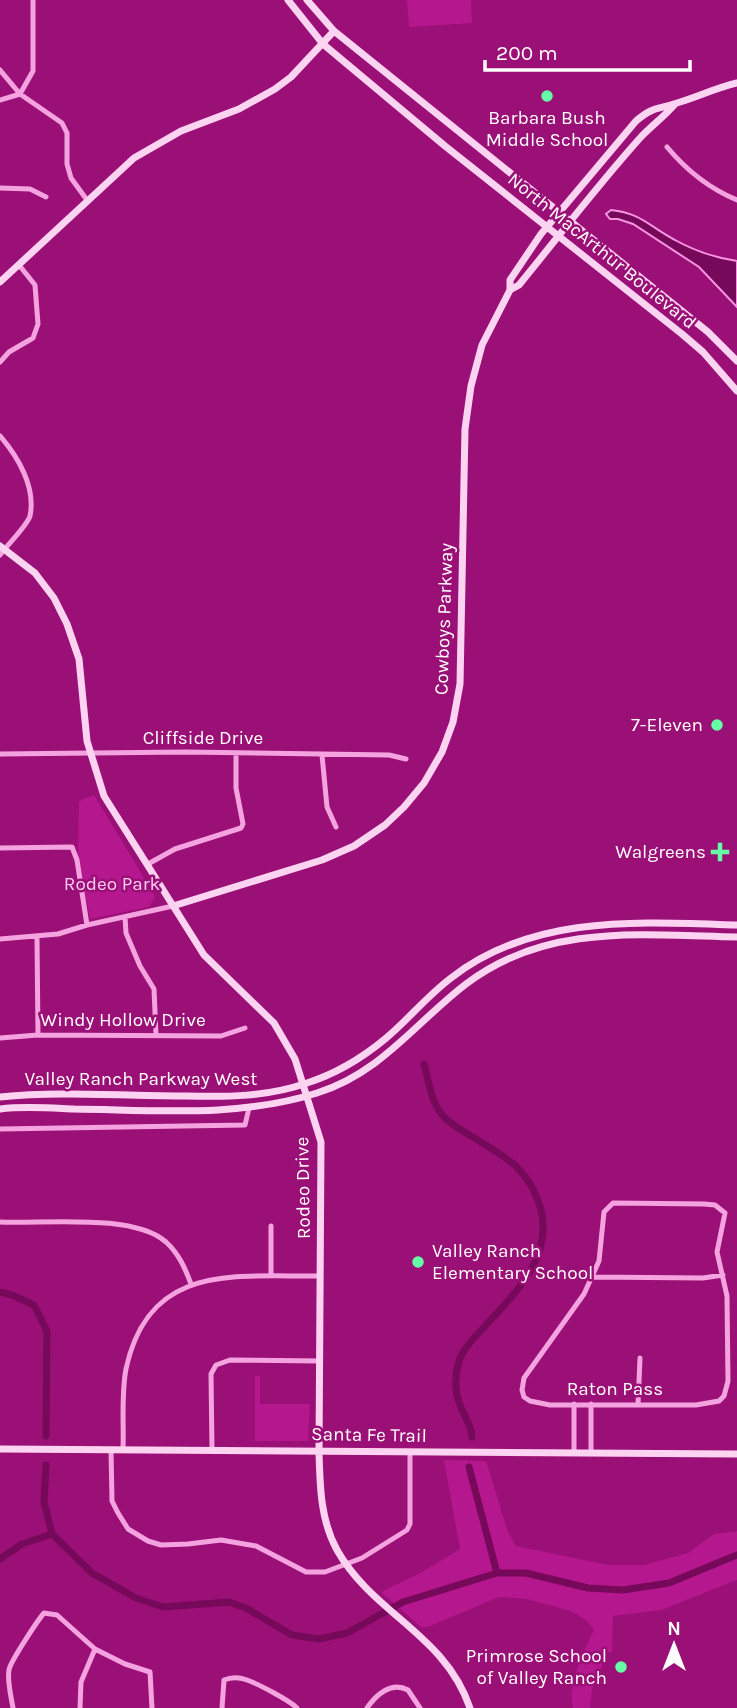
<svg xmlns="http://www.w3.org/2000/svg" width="737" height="1708" font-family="Karla,sans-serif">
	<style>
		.green { fill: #b5178e }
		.water { fill: #760959; stroke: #f894e1; stroke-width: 2 }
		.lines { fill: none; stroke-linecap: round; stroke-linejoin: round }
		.canal { stroke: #760959; stroke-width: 7 }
		.street { stroke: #f5a3e0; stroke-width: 5 }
		.secondary { stroke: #fdd3f2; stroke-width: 7 }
		.poi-dot { fill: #66ffa5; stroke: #9b1076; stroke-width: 2.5 }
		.labels { text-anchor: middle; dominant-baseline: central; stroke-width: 5; stroke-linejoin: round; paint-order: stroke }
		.poi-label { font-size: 19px; fill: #fff; stroke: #9b1076; text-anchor: end }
		.street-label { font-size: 19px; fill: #fff; stroke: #9b1076 }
		.park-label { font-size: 19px; fill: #fecbf2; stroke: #9b1076 }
	</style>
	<rect width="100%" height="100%" fill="#9b1076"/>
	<path class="green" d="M407 0H471L472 23 409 27Z
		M94 795 155 896 149 907 90 919 78 858 79 801Z
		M255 1376H260V1404H310L308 1441H255Z
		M444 1460 486 1461 508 1532 516 1546 608 1565H644L688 1553 714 1534 737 1531V1580L661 1610 613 1616 612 1652H608L592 1689 590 1708H573C567 1682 584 1653 594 1629L585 1619 571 1611 527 1599 499 1597 428 1627H421L381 1592 422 1572 460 1549Z"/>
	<path class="water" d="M611 210C641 213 650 227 675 240 693 250 717 258 737 261V307L699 267 633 224 618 219H610L606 214Z"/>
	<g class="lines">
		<path class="canal" d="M424 1064C429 1082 431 1104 445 1118 452 1125 463 1131 471 1136 505 1157 527 1166 540 1206 555 1255 515 1294 485 1326 475 1337 461 1350 458 1365 455 1376 455 1392 459 1402 463 1415 471 1423 472 1437
			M0 1292 12 1295 34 1305 47 1331 46 1436
			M46 1465 44 1502 52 1534 92 1573 136 1598 163 1607 229 1602 246 1608 292 1635 319 1639 347 1633 403 1602 497 1573H526L588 1588 623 1590 669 1583 737 1555
			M469 1467 497 1573
			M0 1559 22 1544 52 1534"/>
		<path class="street" d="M0 70 20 94 62 123 67 133V164L71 178 87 200
			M0 100 20 94 33 71V0
			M667 147C687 171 708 188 737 200
			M0 188 30 189 46 197
			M0 362 9 352 33 338 38 324 35 285 19 265
			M0 436C18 457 36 487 30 516 27 526 7 545 0 555
			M0 754 186 752 389 755 406 759
			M322 755 327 807 336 827
			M0 848 72 847 77 860 87 925
			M148 864 175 849 241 828 243 824 236 788V753
			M125 917 126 933 140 966 154 989 156 1035
			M37 938 38 1035
			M0 939 58 934 87 925 173 906
			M0 1038 38 1035 221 1036 245 1028
			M0 1129 245 1125 249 1108
			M613 1203 704 1204 715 1205 725 1213 717 1252 727 1296 728 1381 724 1396 719 1401 696 1405H550L530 1401 524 1397 522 1390 524 1378 584 1294 599 1261 604 1212Z
			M0 1222C44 1224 133 1213 166 1242 179 1254 185 1268 191 1284
			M271 1226V1276
			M592 1277 703 1278 723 1275
			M574 1404V1453
			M638 1405 640 1358
			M111 1450 112 1501 118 1513 128 1529 148 1541 161 1545 188 1544 221 1540 256 1546 306 1572H325L362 1558 407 1530 410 1524V1452
			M123 1450C124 1424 121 1395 126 1369 149 1262 235 1277 320 1276
			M212 1450 211 1374 216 1365 230 1360 320 1361
			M591 1453V1404
			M13 1708C11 1696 7 1681 9 1670 10 1662 38 1620 44 1613L57 1615 95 1649 125 1664 150 1672 152 1708
			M80 1708 81 1682 95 1649
			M222 1708 224 1680C231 1677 239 1677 247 1680 258 1684 289 1700 297 1708
			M367 1708C376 1695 391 1681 408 1690L420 1708"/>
		<path class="secondary" d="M288 0 323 44 445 146 682 334 703 352 737 391
			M307 0 334 31 708 332 737 361
			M0 282 134 158 181 131 239 109 275 89 291 77 334 31
			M510 290 519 285C559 236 597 186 640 138 651 126 664 117 675 104
			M0 546 35 573 54 598 67 624 79 659 87 741 104 796 204 955 274 1023 295 1059 321 1142 319 1451C320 1485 320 1519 337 1550 373 1614 445 1634 470 1708
			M173 906 322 860 354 846 385 825 404 807 424 783 442 752 453 722 460 684 465 429 471 386 482 345 510 290V280L541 234 636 121C654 106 657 110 677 103 697 97 716 88 737 83
			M0 1097C60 1091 125 1096 186 1096 227 1097 267 1097 307 1083 335 1074 362 1058 385 1039 408 1020 427 996 451 978 533 914 639 922 737 925
			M0 1109C24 1106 50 1108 74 1109 156 1110 238 1118 317 1093 381 1073 415 1023 466 984 546 923 642 935 737 937
			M0 1449 737 1454"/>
	</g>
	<g class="poi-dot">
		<circle cx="547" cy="96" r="7"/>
		<circle cx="717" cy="725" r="7"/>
		<path d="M716.5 841.5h7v7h7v7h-7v7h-7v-7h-7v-7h7z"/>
		<circle cx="418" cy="1262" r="7"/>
		<circle cx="621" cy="1667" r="7"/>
	</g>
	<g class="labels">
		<g class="poi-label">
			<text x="547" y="118" text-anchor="middle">Barbara Bush<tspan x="547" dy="22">Middle School</tspan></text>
			<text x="703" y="725">7-Eleven</text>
			<text x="706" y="852">Walgreens</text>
			<text x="432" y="1251" text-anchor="start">Valley Ranch<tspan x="432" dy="22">Elementary School</tspan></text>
			<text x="607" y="1656">Primrose School<tspan x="607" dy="22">of Valley Ranch</tspan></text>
		</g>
		<g class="street-label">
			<text transform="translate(602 251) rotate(39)">North MacArthur Boulevard</text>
			<text transform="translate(444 619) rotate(-88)">Cowboys Parkway</text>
			<text x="203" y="738">Cliffside Drive</text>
			<text x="123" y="1020">Windy Hollow Drive</text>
			<text x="141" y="1079">Valley Ranch Parkway West</text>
			<text transform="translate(303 1188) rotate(-91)">Rodeo Drive</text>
			<text x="615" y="1389">Raton Pass</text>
			<text transform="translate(369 1435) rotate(1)">Santa Fe Trail</text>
		</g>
		<g class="park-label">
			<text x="112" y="884">Rodeo Park</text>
		</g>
	</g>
	<g transform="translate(674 1645)" stroke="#9b1076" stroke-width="5" paint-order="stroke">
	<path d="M0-5L12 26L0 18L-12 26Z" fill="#ffffff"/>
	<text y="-10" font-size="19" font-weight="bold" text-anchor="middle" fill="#ffffff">N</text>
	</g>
	<path d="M485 60v10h205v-10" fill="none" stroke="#ffffff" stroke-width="3.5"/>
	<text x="496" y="60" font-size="21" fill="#ffffff" stroke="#9b1076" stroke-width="5" paint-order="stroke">200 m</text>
</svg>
